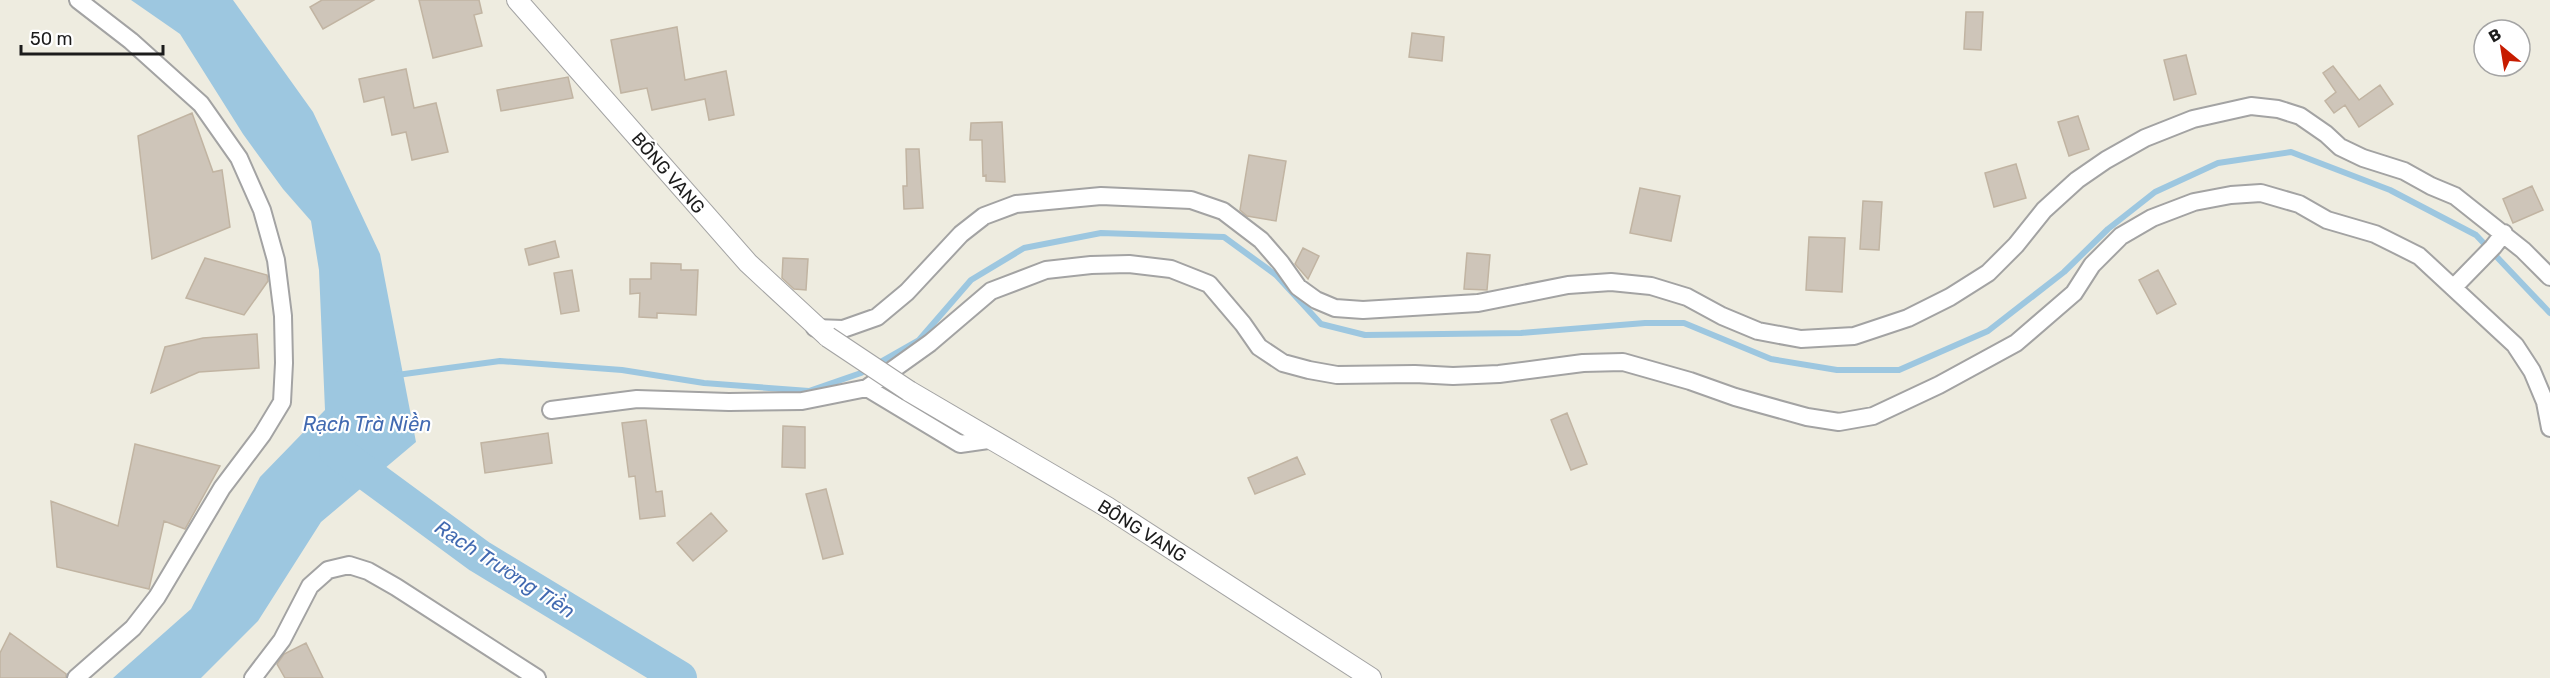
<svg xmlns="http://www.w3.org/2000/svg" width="2550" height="678" font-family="Rubik,sans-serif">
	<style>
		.water { fill: #9dc7e0 }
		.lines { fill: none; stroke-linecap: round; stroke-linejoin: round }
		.stream { stroke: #9dc7e0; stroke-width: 6 }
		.river { stroke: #9dc7e0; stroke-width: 34 }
		.building { fill: #cec5b9; stroke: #c1b4a2; stroke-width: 1.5 }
		.minor-casing { stroke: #a3a3a3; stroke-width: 20 }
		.tertiary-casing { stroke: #a3a3a3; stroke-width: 22 }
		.minor { stroke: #fff; stroke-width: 16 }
		.tertiary { stroke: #fff; stroke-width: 20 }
		.tertiary-bridge-casing { stroke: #a3a3a3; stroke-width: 22; stroke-linecap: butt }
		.tertiary-bridge { stroke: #fff; stroke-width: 20 }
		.labels { text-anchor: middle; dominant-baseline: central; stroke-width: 4.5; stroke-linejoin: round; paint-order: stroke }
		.street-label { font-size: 18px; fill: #1c1c1c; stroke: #fff }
		.water-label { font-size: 20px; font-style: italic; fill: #426ab1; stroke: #fff }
	</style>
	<rect width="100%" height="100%" fill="#eeece0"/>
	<path class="water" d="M131 0H233L313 112 380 254 416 442 321 522 258 621 201 678H113L191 609 260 477 325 410 319 270 311 221 283 189 243 134 180 34Z"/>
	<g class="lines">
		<path class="stream" d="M397 375 500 361 622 370 704 383 809 391 861 373 919 340 971 280 1024 248 1101 233 1224 237 1276 275 1321 324 1365 335 1521 333 1645 323H1684L1771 359 1837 370H1899L1988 331 2064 272 2108 229 2155 192 2218 163 2291 152 2390 190 2476 235 2550 313"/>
		<path class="river" d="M336 451 479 556 680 678"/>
	</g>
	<path class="building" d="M322 0H374L323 29 310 7Z
		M419 0H479L482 13 474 15 482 46 433 58Z
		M1966 12H1983L1981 50 1964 49Z
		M677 27 685 80 726 71 734 115 709 120 705 99 652 110 647 88 621 93 611 40Z
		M1412 33 1444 37 1442 61 1409 57Z
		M2186 55 2196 94 2174 100 2164 60Z
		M2333 66 2359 100 2380 85 2393 104 2359 127 2345 105 2334 113 2325 101 2336 92 2323 73Z
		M406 69 414 108 436 103 448 152 412 160 406 132 392 135 384 97 364 102 359 79Z
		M568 77 573 98 501 111 497 90Z
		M192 113 213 172 222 170 230 227 152 259 138 136Z
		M2078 116 2089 149 2069 156 2058 122Z
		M1002 122 1005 182 986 181V175L983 176 982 140H970L971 123Z
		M906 149H919L923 208 904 209 903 186H907Z
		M1249 155 1286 161 1276 221 1247 216 1240 210Z
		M2016 164 2026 198 1994 207 1985 173Z
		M2532 186 2543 210 2513 223 2503 199Z
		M1640 188 1680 196 1671 241 1630 233Z
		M1863 201 1882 202 1879 250 1860 249Z
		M1809 237 1845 238 1842 292 1806 290Z
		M555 241 559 257 529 265 525 249Z
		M1303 248 1319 256 1308 279 1295 264Z
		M1467 253 1490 255 1487 290 1464 289Z
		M205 258 267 275 268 281 244 315 186 298Z
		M783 258 808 259 806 290 794 289 782 278Z
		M651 263 681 264V270H698L696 315 657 313V318L639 317 640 293 630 294V279H651Z
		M572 270 579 311 561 314 554 273Z
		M2158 270 2176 304 2157 314 2139 280Z
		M257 334 259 368 199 372 151 393 165 347 203 338Z
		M1567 413 1587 464 1571 470 1551 420Z
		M646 420 656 492 662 491 665 516 640 519 635 476 629 477 622 423Z
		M783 426 805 427V468L782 467Z
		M548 433 552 463 485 473 481 443Z
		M135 444 220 466 185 529 164 521 149 589 57 567 51 501 118 526Z
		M1297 457 1305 474 1255 494 1248 478Z
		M826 489 843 554 823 559 806 494Z
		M711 513 727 531 693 561 677 543Z
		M10 633 66 674V678H0V653Z
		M306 643 323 678H285L277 664 284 654Z"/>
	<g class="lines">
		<defs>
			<path id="minor" d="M2454 287 2493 247 2504 233
				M815 328 843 329 877 317 907 292 961 234 984 216 1016 204 1101 196 1191 200 1223 211 1261 240 1281 263 1298 287 1316 300 1335 308 1363 310 1478 303 1568 285 1611 282 1651 286 1687 297 1722 316 1758 331 1801 339 1854 336 1908 318 1950 297 1988 273 2016 245 2044 210 2077 180 2106 160 2145 138 2193 119 2251 106 2278 109 2300 116 2326 134 2340 147 2363 158 2404 171 2431 186 2455 196 2523 250 2550 277
				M867 388 960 444 988 440
				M551 410 637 399 729 402 802 401 867 388 930 343 991 291 1046 270 1091 265 1129 264 1171 269 1209 284 1243 324 1259 347 1283 363 1309 370 1337 375 1415 374 1453 376 1499 374 1583 363 1623 362 1690 381 1735 397 1807 417 1839 422 1873 416 1939 385 2016 343 2074 293 2092 265 2121 236 2152 218 2194 202 2231 195 2261 193 2299 204 2327 220 2375 234 2419 256 2515 345 2532 371 2545 402 2550 428
				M76 678 133 628 157 597 222 488 262 435 282 402 284 363 283 316 276 260 262 210 239 158 201 104 131 41 78 0
				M253 678 282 640 310 586 328 570 349 565 368 571 396 587 537 678"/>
			<path id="tertiary" d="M517 0 748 263 828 337
				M909 391 1107 507 1371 678"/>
		</defs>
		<use href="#minor" class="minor-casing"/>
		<use href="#tertiary" class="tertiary-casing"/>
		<use href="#minor" class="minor"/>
		<use href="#tertiary" class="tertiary"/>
		<defs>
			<path id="tertiary-bridge" d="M828 337 909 391"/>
		</defs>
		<use href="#tertiary-bridge" class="tertiary-bridge-casing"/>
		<use href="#tertiary-bridge" class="tertiary-bridge"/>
	</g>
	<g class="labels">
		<g class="street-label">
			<text transform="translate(668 173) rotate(49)">BÔNG VANG</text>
			<text transform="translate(1142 531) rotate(32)">BÔNG VANG</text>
		</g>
		<g class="water-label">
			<text x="367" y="424">Rạch Trà Niền</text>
			<text transform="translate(505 569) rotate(33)">Rạch Trường Tiền</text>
		</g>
	</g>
	<g transform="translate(2502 48) rotate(330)"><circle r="28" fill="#ffffff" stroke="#a4a4a4" stroke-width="1.5"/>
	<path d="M0-4.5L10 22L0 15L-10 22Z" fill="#c71c00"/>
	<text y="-9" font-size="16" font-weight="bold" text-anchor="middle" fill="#1c1c1c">B</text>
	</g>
	<path d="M21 45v9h142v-9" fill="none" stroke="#1c1c1c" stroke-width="3"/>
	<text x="30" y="45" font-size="18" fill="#1c1c1c" stroke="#ffffff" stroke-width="4.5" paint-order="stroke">50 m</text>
</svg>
